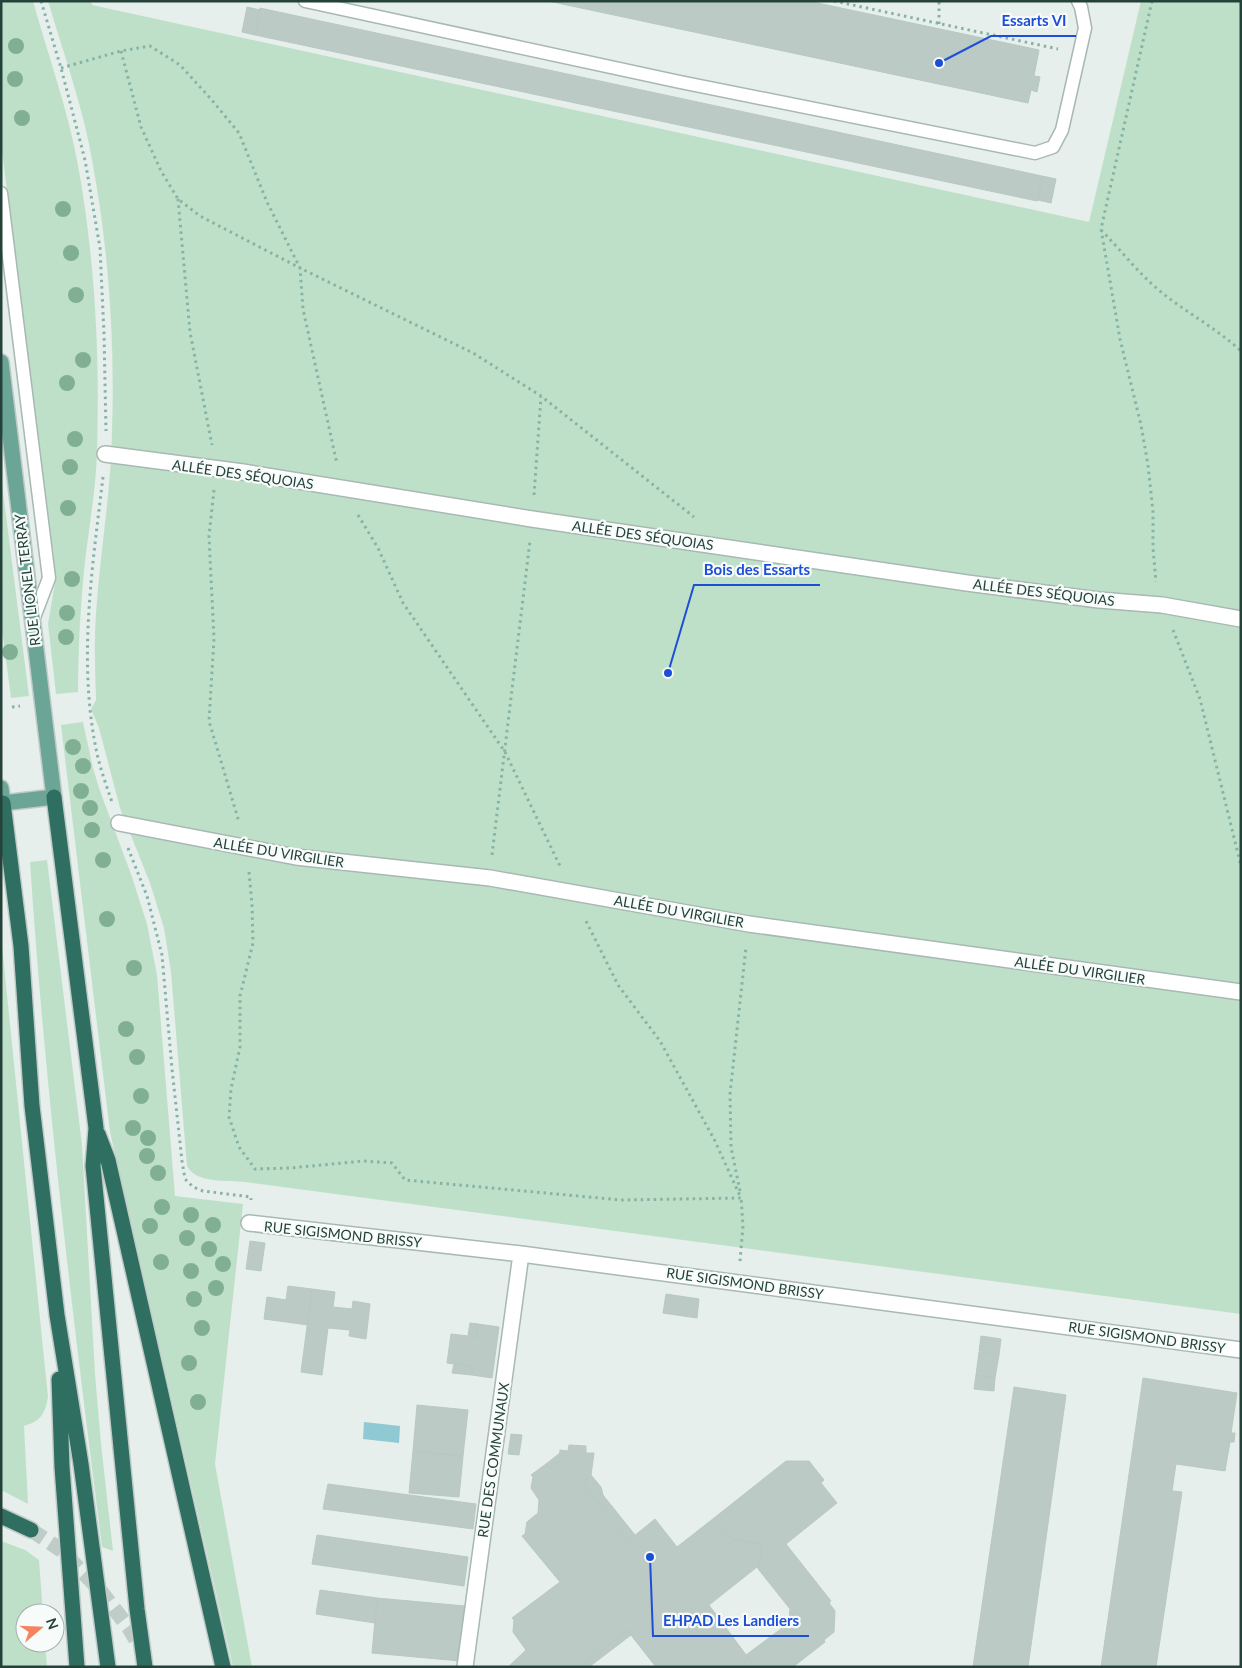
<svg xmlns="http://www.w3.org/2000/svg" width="1242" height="1668" font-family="Lato,sans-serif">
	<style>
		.green { fill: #bfe0c8 }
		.water { fill: #8ec9d4 }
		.building { fill: #bbcac4; stroke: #b8c9c2 }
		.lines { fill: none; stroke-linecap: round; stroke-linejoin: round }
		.highway-tunnel { stroke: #bfccc8; stroke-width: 15; stroke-dasharray: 15 8; stroke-linecap: butt }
		.lane-casing { stroke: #a8b8b2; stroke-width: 15 }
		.street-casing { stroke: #a8b8b2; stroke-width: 18 }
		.primary-casing { stroke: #c2cac8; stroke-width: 18 }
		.highway-casing { stroke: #c2cac8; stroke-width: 18 }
		.path { stroke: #86b3a5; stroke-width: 3; stroke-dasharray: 2.5 4; stroke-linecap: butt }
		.lane { stroke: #fff; stroke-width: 12 }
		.street { stroke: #fff; stroke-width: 15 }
		.primary { stroke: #6aa596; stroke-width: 15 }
		.highway { stroke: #2f6f62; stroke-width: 15 }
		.tree { fill: #80af93 }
		.labels { text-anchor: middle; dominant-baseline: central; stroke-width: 4.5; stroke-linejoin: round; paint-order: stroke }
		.street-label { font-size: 14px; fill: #24423a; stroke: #f7fbf9 }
		.leader { fill: none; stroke: #1d4ed8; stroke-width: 2 }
		.callout-dot { fill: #1d4ed8; stroke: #f7fbf9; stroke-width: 2 }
		.callout-label { font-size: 15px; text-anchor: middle; font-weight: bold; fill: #1d4ed8; stroke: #f7fbf9; stroke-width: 4.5; stroke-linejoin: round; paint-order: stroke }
	</style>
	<rect width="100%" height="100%" fill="#e6efeb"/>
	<path class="green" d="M1 1H33C48 55 68 110 78 165 95 259 100 356 97 451 96 491 88 532 84 571 80 612 78 652 78 692L56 694 48 624 56 577 1 143Z
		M48 1H91L92 5 1089 222 1141 1H1241V1314L245 1182C228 1180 196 1184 187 1166L171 972 164 928 150 883 120 808 99 728 91 709 96 700C95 671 94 642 96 613 100 552 111 493 112 432 115 343 109 253 93 165 84 110 64 55 48 1Z
		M1 476 29 696 11 698 1 621Z
		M83 722 93 768 100 791 131 874 147 924 157 975 175 1196 243 1204 215 1464 252 1667H233L110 1132 61 725Z
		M47 860 82 1145 95 1374 101 1444 113 1551 102 1547C73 1319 45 1091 30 862Z
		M1 936 48 1397C45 1414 41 1421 24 1426L28 1504 1 1490Z
		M1 1541 25 1550 39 1560 43 1613H25V1643H45L47 1667H1Z"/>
	<path class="water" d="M364 1422 400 1426 399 1443 363 1439Z"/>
	<path class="building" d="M548 1H808L1039 50 1034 76 1040 77 1037 92 1031 90 1028 103Z
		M247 7 260 10 255 35 242 32Z
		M260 8 1042 176 1038 200 1037 201 255 35Z
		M1042 176 1056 179 1051 203 1038 200Z
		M250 1241 265 1243 261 1271 246 1269Z
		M288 1286 312 1289 308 1325 264 1319 267 1297 286 1300Z
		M312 1289 335 1292 333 1307 352 1309 353 1301 370 1304 366 1339 349 1336 350 1330 328 1328 322 1375 301 1372Z
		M666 1294 699 1299 697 1318 663 1313Z
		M470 1323 478 1324 477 1337 468 1335Z
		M478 1324 499 1327 492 1378 472 1375V1366L447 1363 451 1334 477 1337Z
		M981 1336 1001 1339 999 1355 979 1351Z
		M979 1352 999 1355 995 1378 976 1375Z
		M454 1364 472 1366V1375L452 1373Z
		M976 1375 995 1378 994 1391 974 1389Z
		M1143 1378 1237 1393 1231 1433H1235L1234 1442H1230L1225 1471 1176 1464 1172 1491 1182 1492 1156 1667H1101Z
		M1014 1387 1066 1395 1028 1667H973Z
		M417 1405 468 1410 463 1456 413 1451Z
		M511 1434 522 1435 519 1455 508 1454Z
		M569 1445 586 1446V1453H594L591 1475 585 1480 587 1482 584 1485 628 1541 655 1519 677 1547 714 1518 731 1539 762 1544 759 1570 757 1567 709 1605 755 1667H656L627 1630 580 1667H508L526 1650 513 1632 514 1620 512 1618 560 1582 522 1536 525 1534 527 1522 538 1513 539 1500 531 1488 533 1477 531 1475 546 1464 550 1469 559 1462 560 1450 568 1451Z
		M413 1451 463 1456 459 1497 409 1493Z
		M560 1453 559 1462 550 1469 546 1464Z
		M786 1461H809L824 1480 821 1483 837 1503 786 1544 831 1601 829 1603 835 1611 834 1632 824 1640 825 1642 793 1667H755L746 1655 789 1623 790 1609 759 1570 762 1544 731 1539 714 1518Z
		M591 1475 601 1487 603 1495 635 1535 628 1541 584 1485 587 1482 585 1480Z
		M328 1484 476 1504 473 1529 323 1509Z
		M317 1535 468 1557 464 1586 312 1564Z
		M320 1590 377 1598 375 1623 316 1614Z
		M377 1598 465 1606 460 1661 372 1653Z
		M627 1630 631 1635 589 1667H580Z"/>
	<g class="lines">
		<path class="highway-tunnel" d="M31 1530 61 1550 99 1589 129 1628 143 1652"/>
		<defs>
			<path id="lane" d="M305 1 680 82 1035 153 1053 147 1062 130 1085 28 1081 7 1078 1
				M1 193 49 578 33 620"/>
			<path id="street" d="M105 454 243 472 532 519 967 583 1099 600 1162 605 1241 619
				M119 823 296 857 490 878 749 924 1241 992
				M249 1223 521 1254 1241 1350
				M465 1667 521 1254"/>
			<path id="primary" d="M1 362 54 797 3 803 1 788"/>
			<path id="highway" d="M54 797 96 1128 93 1166 137 1609 145 1667
				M3 803 21 946 32 1106 57 1315 81 1464 108 1667
				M98 1134 108 1160 223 1667
				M59 1379 62 1467 77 1667
				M1 1516 31 1530"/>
		</defs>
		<use href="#lane" class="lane-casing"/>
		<use href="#street" class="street-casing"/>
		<use href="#primary" class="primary-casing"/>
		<use href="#highway" class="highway-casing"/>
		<path class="path" d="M41 1 61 68 85 160 100 248 104 334 106 431
			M834 1 1058 49
			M1152 1 1101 229 1120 339 1141 425 1148 465 1153 512V548L1156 582
			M939 24V1
			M121 51 141 127 161 171 178 199 200 216 300 268 303 309 337 464
			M61 68 121 51 150 46 180 65 211 99 239 133 267 202 300 268 473 353 541 396 694 517
			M178 199 190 332 212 445
			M1101 230C1119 248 1135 269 1154 286 1181 310 1214 326 1241 351
			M103 477C92 570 77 666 98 758 102 773 107 788 112 802
			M214 490 209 536 214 639 209 721 239 822
			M534 495 541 397
			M358 515 378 548 403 603 505 752 560 866
			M1173 630 1200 699 1241 866
			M12 707 20 706
			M128 848 147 896 162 955 172 1069 182 1161 185 1179 193 1187 203 1191 251 1197V1200
			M492 855 530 541
			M249 872 252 905 253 943 240 996V1047L231 1089 229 1117 239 1147 255 1169 290 1168 364 1161 392 1163 405 1180 621 1200 741 1198 714 1139 660 1041 618 985 585 919
			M740 1191 731 1147 730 1094 746 947
			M740 1261 743 1226 741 1197"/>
		<use href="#lane" class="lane"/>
		<use href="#street" class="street"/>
		<use href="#primary" class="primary"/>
		<use href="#highway" class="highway"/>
	</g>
	<g class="tree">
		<circle cx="16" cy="46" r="8"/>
		<circle cx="15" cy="79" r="8"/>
		<circle cx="22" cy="118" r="8"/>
		<circle cx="63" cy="209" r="8"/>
		<circle cx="71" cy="253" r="8"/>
		<circle cx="76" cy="295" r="8"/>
		<circle cx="83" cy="360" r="8"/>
		<circle cx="67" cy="383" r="8"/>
		<circle cx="75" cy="439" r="8"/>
		<circle cx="70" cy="467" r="8"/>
		<circle cx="68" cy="508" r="8"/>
		<circle cx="72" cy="579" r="8"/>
		<circle cx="67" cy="613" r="8"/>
		<circle cx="66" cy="637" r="8"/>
		<circle cx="10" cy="652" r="8"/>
		<circle cx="73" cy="747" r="8"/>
		<circle cx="83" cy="766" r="8"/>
		<circle cx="81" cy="791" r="8"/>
		<circle cx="90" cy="808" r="8"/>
		<circle cx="92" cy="830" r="8"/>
		<circle cx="103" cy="860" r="8"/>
		<circle cx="107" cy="919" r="8"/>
		<circle cx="134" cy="968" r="8"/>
		<circle cx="126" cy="1029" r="8"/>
		<circle cx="137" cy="1057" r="8"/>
		<circle cx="141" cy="1096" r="8"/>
		<circle cx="133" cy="1128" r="8"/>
		<circle cx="148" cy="1138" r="8"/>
		<circle cx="147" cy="1156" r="8"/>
		<circle cx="158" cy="1173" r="8"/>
		<circle cx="162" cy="1207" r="8"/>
		<circle cx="191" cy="1215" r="8"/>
		<circle cx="213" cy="1225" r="8"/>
		<circle cx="150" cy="1226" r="8"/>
		<circle cx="187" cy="1238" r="8"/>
		<circle cx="209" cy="1249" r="8"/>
		<circle cx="161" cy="1262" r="8"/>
		<circle cx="223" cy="1264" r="8"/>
		<circle cx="191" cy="1271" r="8"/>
		<circle cx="216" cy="1288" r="8"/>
		<circle cx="194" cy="1299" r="8"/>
		<circle cx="202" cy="1328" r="8"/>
		<circle cx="189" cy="1363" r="8"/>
		<circle cx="198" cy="1402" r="8"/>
	</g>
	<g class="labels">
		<g class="street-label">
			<text transform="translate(243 474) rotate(8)">ALLÉE DES SÉQUOIAS</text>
			<text transform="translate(643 535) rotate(8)">ALLÉE DES SÉQUOIAS</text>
			<text transform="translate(27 580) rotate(-97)">RUE LIONEL TERRAY</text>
			<text transform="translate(1044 592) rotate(7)">ALLÉE DES SÉQUOIAS</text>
			<text transform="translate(279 852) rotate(9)">ALLÉE DU VIRGILIER</text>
			<text transform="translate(679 911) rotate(10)">ALLÉE DU VIRGILIER</text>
			<text transform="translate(1080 970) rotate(8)">ALLÉE DU VIRGILIER</text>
			<text transform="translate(343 1234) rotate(6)">RUE SIGISMOND BRISSY</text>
			<text transform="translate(745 1283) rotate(8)">RUE SIGISMOND BRISSY</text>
			<text transform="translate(1147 1337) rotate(8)">RUE SIGISMOND BRISSY</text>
			<text transform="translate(493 1460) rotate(-82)">RUE DES COMMUNAUX</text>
		</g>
	</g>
	<path class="leader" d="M939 63L991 36H1076M668 673L694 585H820M650 1557L653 1636H809"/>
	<g class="callout-dot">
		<circle cx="939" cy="63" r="5"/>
		<circle cx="668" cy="673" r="5"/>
		<circle cx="650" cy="1557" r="5"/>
	</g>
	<g class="callout-label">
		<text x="1034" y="26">Essarts VI</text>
		<text x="757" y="575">Bois des Essarts</text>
		<text x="731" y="1626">EHPAD Les Landiers</text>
	</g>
	<rect width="1242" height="1668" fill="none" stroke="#24423a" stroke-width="5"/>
	<g transform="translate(40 1628) rotate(71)"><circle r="24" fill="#f7fbf9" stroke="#a3b1ad"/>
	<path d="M0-4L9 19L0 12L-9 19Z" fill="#f4845f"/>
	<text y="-8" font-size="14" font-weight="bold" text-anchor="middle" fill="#24423a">N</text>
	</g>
</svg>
